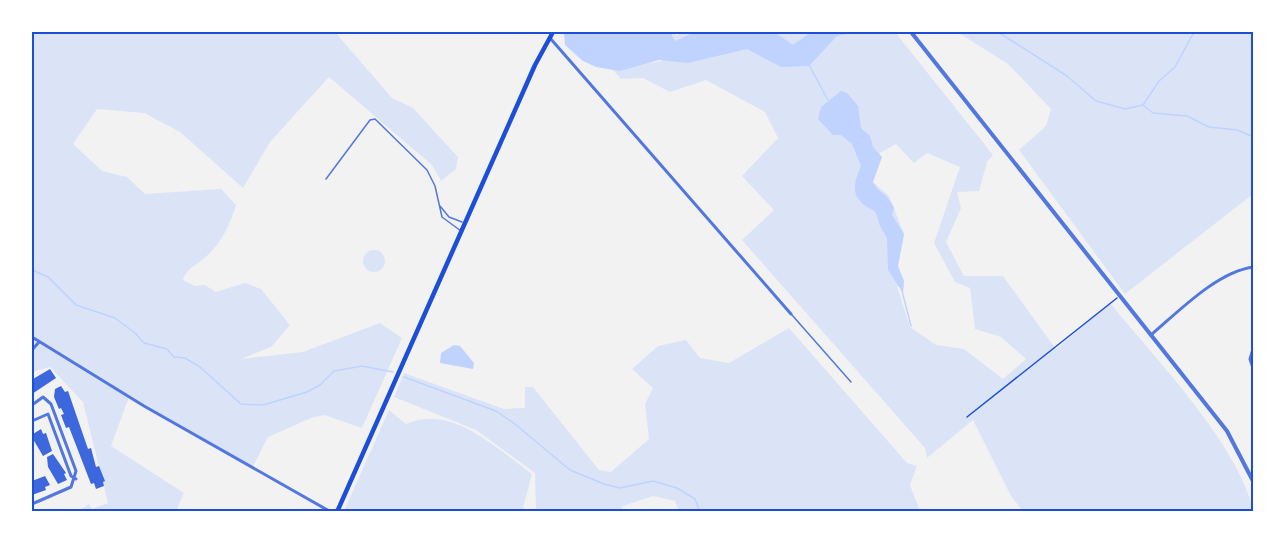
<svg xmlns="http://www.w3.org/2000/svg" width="1285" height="543" font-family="Helvetica,sans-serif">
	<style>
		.green { fill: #dbe4f7; fill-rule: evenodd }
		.water { fill: #bfd3fe }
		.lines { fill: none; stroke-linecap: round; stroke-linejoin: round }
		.stream { stroke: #bfd3fe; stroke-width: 1.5 }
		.building { fill: #3d67dc }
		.path { stroke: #1d4ed8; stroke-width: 1.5 }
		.service { stroke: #5277de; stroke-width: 1.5 }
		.minor { stroke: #5277de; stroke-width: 3 }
		.tertiary { stroke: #5277de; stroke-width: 4 }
		.secondary { stroke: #1d4ed8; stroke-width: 4.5 }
		.neatline { fill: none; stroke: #1d4ed8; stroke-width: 2 }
	</style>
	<rect width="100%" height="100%" fill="#f2f2f2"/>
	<path class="green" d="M32 32H335L392 98 413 108 458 157 456 169 441 181 432 165 329 77 270 142 243 188 180 132 144 113 97 109 73 144 102 171 127 177 145 194 221 189 236 205C230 226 220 246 202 260 194 267 186 269 183 280L195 286 205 285 216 292 245 283 261 289 290 325 271 347 241 359 303 352 380 323 402 338 362 428 324 415 311 418 268 437 252 468 129 397 111 446 184 493 176 511H79L89 504 92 509 108 503 83 402 50 367 32 372Z
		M669 32 677 35 682 32H895L993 155 987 162 979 191 957 192 961 208 946 242 964 276H1003L1056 349 1110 303C1153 356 1240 446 1253 511H1023L1011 496 973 420 927 458 925 448 742 240 774 210 742 176 778 138 765 112 706 80 670 92 643 78 621 79 612 69 662 61ZM896 144 914 163 927 153 960 167 934 243 955 282 970 288 975 329 1001 337 1026 359 1003 379 964 349 936 345 910 327 897 286 904 287 898 266 904 234 889 196 873 182 880 153Z
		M957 32H1253V194L1125 294 1019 150 1046 126 1051 109 1008 64Z
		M363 261a11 11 0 1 1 22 0a11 11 0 1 1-22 0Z
		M789 328 907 463 917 466 910 485 920 511H679L675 501 653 496 623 506 620 511H536L535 473 476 430 394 397 404 373 504 409 525 408V387H533L599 470 611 472 649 439 645 404 653 388 632 369 658 346 686 340 700 358 729 363Z
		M389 410 406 424C452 403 497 449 532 474L523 508 528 511H344Z"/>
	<path class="water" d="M564 32H670L675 41 695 32H774L793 45 811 32H856L837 36 809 66 781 67 747 49 688 63 659 60 620 71 596 67 583 61 565 45Z
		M841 91 847 93 858 106 861 128 870 136 873 147 882 157 873 182C877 192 888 193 894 208L892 215 904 234 898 266 904 281 903 293 888 270 887 238 880 226 876 213C872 208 865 207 861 202 850 191 856 178 861 166L852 144 841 135H833L818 119 821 107Z
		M454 345 460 346 474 363 473 369 440 363 441 353Z"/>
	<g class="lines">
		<path class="stream" d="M998 32 1067 76 1096 101 1125 109 1143 105 1159 81 1175 67 1194 32
			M809 65 828 100
			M1143 105 1153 113 1187 116 1209 127 1237 130 1254 137
			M32 270 48 277 76 305 115 318 135 333 144 343 167 349 174 357 185 358 200 367 241 404 263 405 307 392 320 385 334 371 362 366 393 372
			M902 291 911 326
			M404 377 496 411 515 424 570 470 604 484 620 488 653 481 677 488 695 499 700 512"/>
	</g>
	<path class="building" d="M50 369 56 378 32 394 33 379Z
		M61 386 65 392 68 391 88 449 91 448 96 467 99 466 105 481 103 482 104 486 96 489 94 483 91 484 69 427 66 428 61 415 64 414 61 408 59 409 54 397 55 389Z
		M41 429 43 434 46 433 52 451 43 456 33 439V434Z
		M53 454 66 473 64 474 67 480 58 484 48 467 47 457Z
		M45 476 50 485 45 487 46 490 32 495V481Z"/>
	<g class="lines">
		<path class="path" d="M967 417 1117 298"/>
		<path class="service" d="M326 179 370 120 375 119 427 170 435 186 442 217 461 231
			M440 206 449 217 462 222
			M792 315 851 382"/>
		<path class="minor" d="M550 38 791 314
			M1151 335C1179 311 1218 271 1254 267
			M32 337 144 406 331 512
			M1254 346 1250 359 1254 371
			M32 350 39 342
			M32 405 43 397 51 404 76 471 71 487 32 504
			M32 421 48 414 71 476 76 479"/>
		<path class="tertiary" d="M911 32 1227 431 1254 483"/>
		<path class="secondary" d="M337 512 535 65 553 32"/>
	</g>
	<rect width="1285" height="543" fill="none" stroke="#ffffff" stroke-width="66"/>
	<rect x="33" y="33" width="1219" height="477" class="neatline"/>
</svg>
